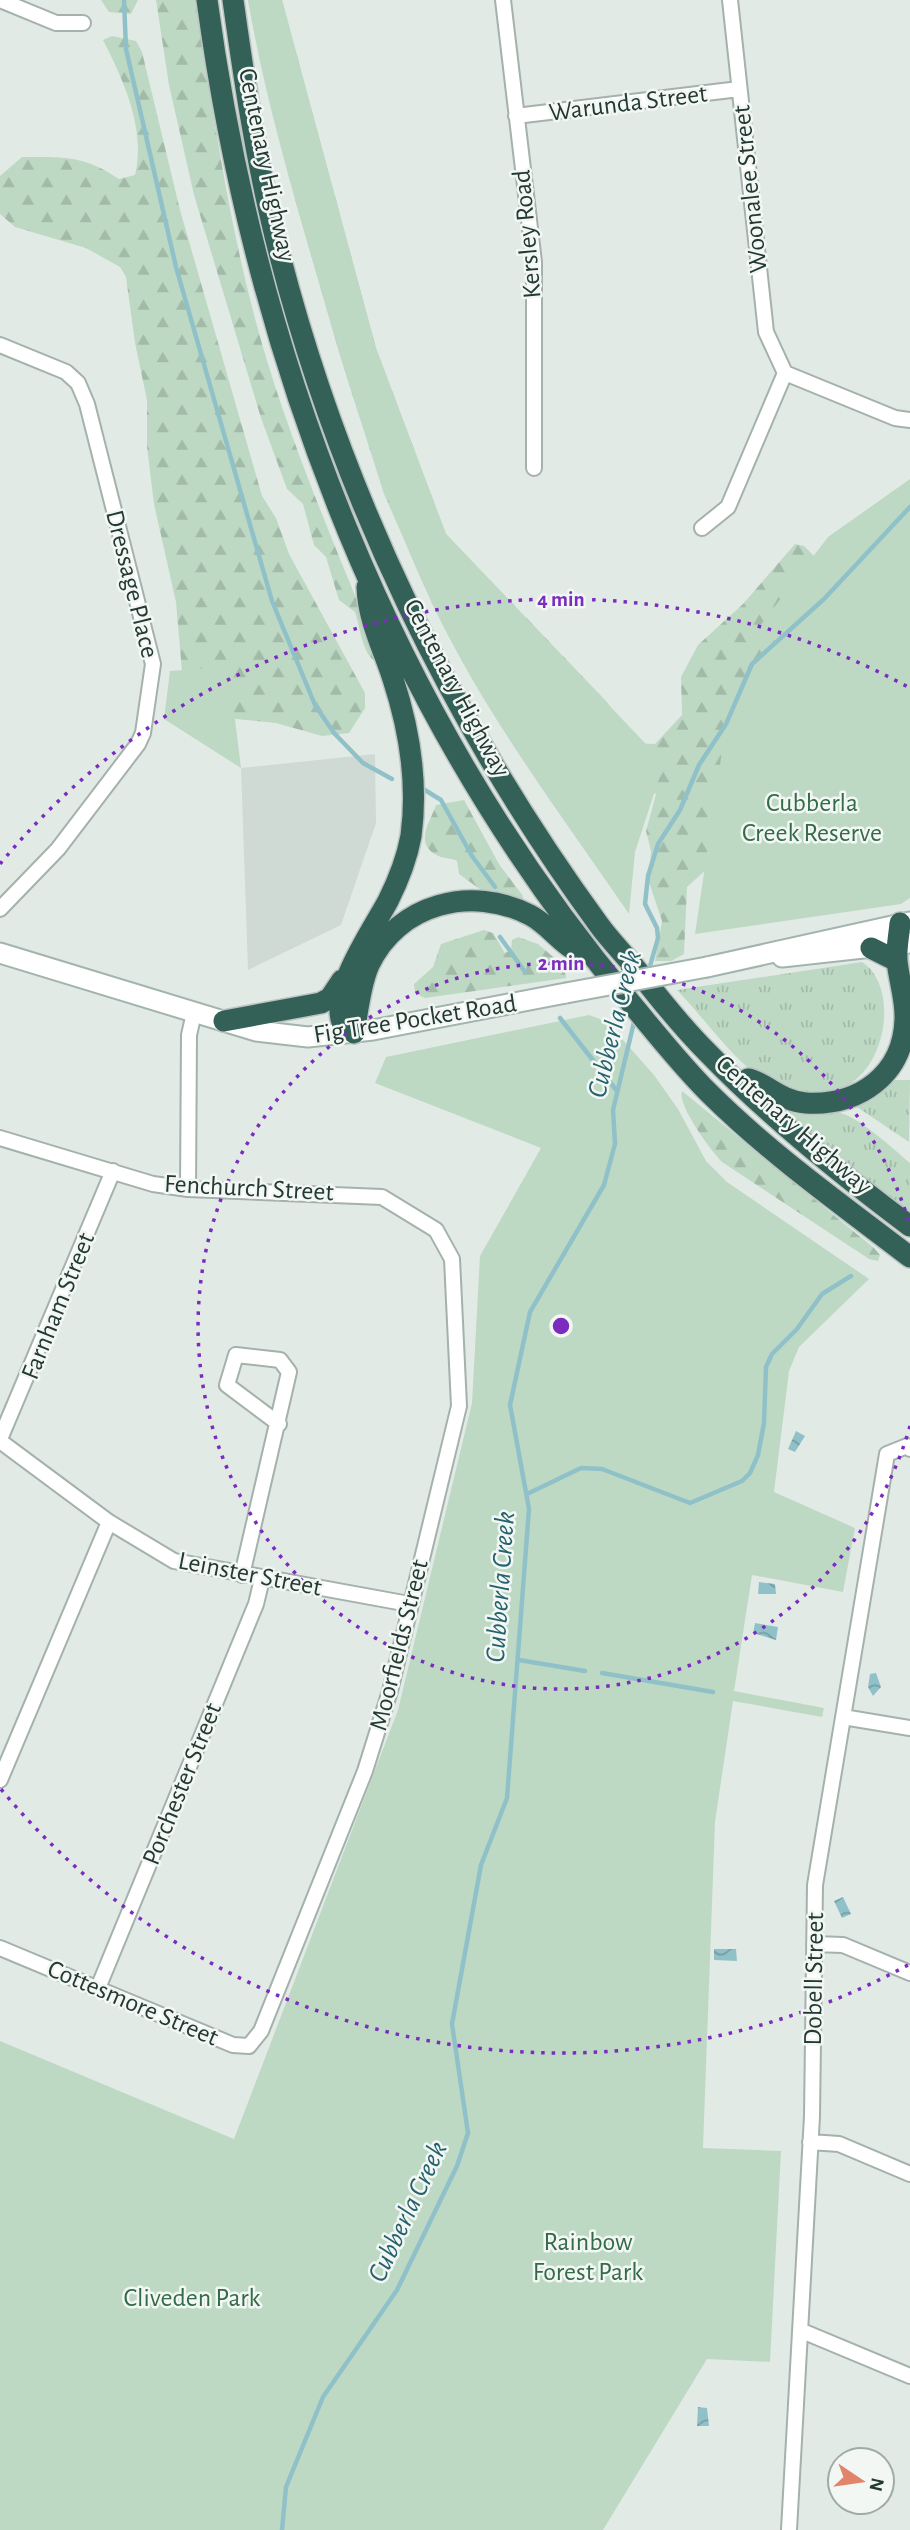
<svg xmlns="http://www.w3.org/2000/svg" width="910" height="2530" font-family="'Alegreya Sans',sans-serif">
	<style>
		.built { fill: #d0dad5 }
		.grass { fill: url(#grass-tufts) }
		.forest { fill: url(#forest-firs) }
		.park { fill: #bdd9c4 }
		.water { fill: url(#water-waves) }
		.lines { fill: none; stroke-linecap: round; stroke-linejoin: round }
		.stream { stroke: #90c1c9; stroke-width: 4.5 }
		.street-casing { stroke: #a5b1ad; stroke-width: 18 }
		.secondary-casing { stroke: #a2b4ae; stroke-width: 23 }
		.highway-casing { stroke: #bdc4c2; stroke-width: 24 }
		.street { stroke: #fff; stroke-width: 14 }
		.secondary { stroke: #fff; stroke-width: 19 }
		.highway { stroke: #346157; stroke-width: 21 }
		.secondary-bridge-casing { stroke: #a2b4ae; stroke-width: 23; stroke-linecap: butt }
		.secondary-bridge { stroke: #fff; stroke-width: 19 }
		.ring { fill: none; stroke: #7b2cbf; stroke-width: 3.5; stroke-dasharray: 3.5 7 }
		.labels { text-anchor: middle; dominant-baseline: central; stroke-width: 5; stroke-linejoin: round; paint-order: stroke }
		.street-label { font-size: 26px; fill: #243933; stroke: #f2f7f4 }
		.park-label { font-size: 26px; fill: #336b48; stroke: #f2f7f4 }
		.water-label { font-size: 28px; font-style: italic; fill: #26626d; stroke: #f2f7f4 }
		.centre { fill: #7b2cbf; stroke: #f2f7f4; stroke-width: 3.5 }
		.ring-label { font-size: 21px; text-anchor: middle; font-weight: bold; fill: #7b2cbf; stroke: #f2f7f4; stroke-width: 5; stroke-linejoin: round; paint-order: stroke }
	</style>
	<defs>
		<pattern id="grass-tufts" width="24" height="20" patternUnits="userSpaceOnUse" patternTransform="scale(1.75)"><rect width="24" height="20" fill="#bdd9c4"/><path d="M3 7l-1-3M5 7V3M7 7l1-3M15 17l-1-3M17 17v-4M19 17l1-3" fill="none" stroke="#a2bba9"/></pattern>
		<pattern id="forest-firs" width="22" height="20" patternUnits="userSpaceOnUse" patternTransform="scale(1.75)"><rect width="22" height="20" fill="#bdd9c4"/><path d="M5 1l3.5 6h-7zM16 11l3.5 6h-7z" fill="#a2bba9"/></pattern>
		<pattern id="water-waves" width="16" height="10" patternUnits="userSpaceOnUse" patternTransform="scale(1.75)"><rect width="16" height="10" fill="#90c1c9"/><path d="M0 5q4-4 8 0t8 0" fill="none" stroke="#759ea4"/></pattern>
	</defs>
	<rect width="100%" height="100%" fill="#e2eae6"/>
	<path class="built" d="M375 754 376 823 341 925 248 970 241 768Z"/>
	<path class="grass" d="M862 962C910 992 879 1128 782 1086 773 1082 761 1078 753 1072 727 1051 701 1015 677 990Z
		M892 1080H910L909 1142 857 1107Z
		M780 1108C799 1112 818 1110 836 1112 858 1115 893 1149 910 1163V1214L850 1169Z"/>
	<path class="forest" d="M101 0H138L131 14 109 12Z
		M156 0H196C214 121 232 247 268 364 299 464 341 560 380 657L377 662C362 656 360 626 355 612L339 600 326 557 314 545 303 504 287 489 261 418 194 195 169 85Z
		M248 0H282L376 348 446 534 607 702 634 743 655 744 682 715 681 677 698 645 743 604 795 544 804 546 837 579 718 859 687 887 684 954 671 961H655L662 921 649 882 651 851 646 831 656 794 476 683 432 603 384 494 341 359 295 199Z
		M112 36 136 41 142 52 180 210 262 496 276 518 289 554 365 693V708L349 733 322 736 276 723 197 715 183 683 176 602 154 504 147 447V400L135 343 126 277 120 267 86 248 15 227 0 214V176L22 157C62 157 84 155 119 179L135 175C146 130 124 81 103 40Z
		M464 800 499 864 523 896 522 901 481 890 459 874 457 861C452 858 447 859 441 857 411 846 431 821 436 805Z
		M484 930 493 933 505 953 511 950 512 940 518 937 538 944 564 966 566 978 425 998 415 993 414 984 433 967 441 944Z
		M682 1091 874 1248 880 1255 878 1261 869 1259 722 1162C711 1151 677 1105 682 1091Z"/>
	<path class="park" d="M248 0H282L376 348 446 534 664 763 635 852 629 914C560 813 483 712 431 601 380 492 346 377 313 262 288 176 263 88 248 0Z
		M910 479V898L901 904 695 934 726 724 752 664 775 641 759 627 828 537Z
		M208 668 231 687 241 768 164 719 170 671Z
		M589 1015 600 1019 615 1031 654 1075 678 1109 706 1161 727 1182 869 1279 799 1347 789 1371 774 1492 855 1528 843 1592 752 1575 734 1691 824 1708 822 1717 733 1701 715 1822 703 2148 781 2151 770 2362 707 2359 603 2530H0V2041L234 2139 398 1710 472 1403 480 1256 541 1148 375 1083 386 1057Z"/>
	<path class="water" d="M796 1431 805 1436 795 1452 788 1449Z
		M759 1582 775 1584 776 1594H758Z
		M755 1623 778 1627 776 1640 753 1633Z
		M876 1673 881 1687 873 1696 868 1687 870 1674Z
		M843 1897 851 1914 842 1918 834 1901Z
		M714 1949H736L737 1961 714 1960Z
		M698 2407 707 2408 709 2426H697Z"/>
	<g class="lines">
		<path class="stream" d="M124 0 126 49 176 267 272 601 315 705 334 733 363 763 392 779
			M420 787 441 800 472 856 495 887
			M500 937 525 972
			M648 973 658 938 657 928 645 904 648 876 658 844 680 810 699 765 726 724 752 664 824 599 910 507
			M560 1018 617 1091
			M527 1494 581 1468 602 1469 690 1503 742 1481 750 1473 758 1455 764 1423 766 1367 772 1354 797 1329 822 1294 851 1276
			M519 1660 585 1671
			M602 1673 713 1692
			M282 2530 286 2487 323 2397 397 2290 457 2166 468 2133 452 2024 481 1865 507 1798 529 1509 510 1405 530 1312 604 1185 615 1144 613 1110 635 1018"/>
		<defs>
			<path id="street" d="M0 0 56 23H83
				M503 0 534 262V468
				M730 0 766 332 785 373
				M516 116 739 89
				M0 345 66 372 78 383 87 404 153 664 143 733 138 744 58 849 0 909
				M785 373 895 418 910 420
				M702 528 728 507 785 373
				M0 1138 153 1184 188 1189 382 1197 436 1230 452 1259 459 1406 390 1691 365 1771 261 2031 249 2046 233 2045 0 1948
				M188 1189 189 1035 194 1013
				M0 1439 113 1171
				M0 1441 109 1522 174 1561 409 1604
				M242 1575 289 1372 280 1360 236 1355 227 1385 279 1424
				M843 1717 910 1728
				M0 1780 109 1522
				M814 1944 843 1945 910 1973
				M98 1988 256 1604 262 1579
				M810 2142 839 2144 910 2174
				M802 2331 910 2376
				M789 2530 812 2116 815 1885 887 1454 907 1446 910 1449"/>
			<path id="secondary" d="M0 953 256 1031 308 1037 373 1030 566 993
				M782 957 910 943
				M707 967 910 922"/>
			<path id="highway" d="M207 0C256 363 393 720 630 1002 655 1032 680 1064 708 1092 769 1153 841 1204 910 1257
				M233 0C245 86 258 172 280 256 342 496 453 725 599 925 612 943 628 958 641 975 662 1002 683 1028 707 1052 769 1116 839 1173 910 1226
				M367 587C368 620 383 648 393 679 409 728 418 784 411 836 407 858 398 881 388 901 373 929 330 990 342 1022L354 1033C358 1011 360 985 369 965 398 903 472 885 530 915 548 924 559 942 576 951
				M871 948 897 961
				M224 1021 321 1003 330 998 342 980
				M748 1079C764 1081 779 1101 806 1103 859 1106 903 1075 905 1020 906 999 899 981 897 961 896 949 899 935 900 923"/>
		</defs>
		<use href="#street" class="street-casing"/>
		<use href="#secondary" class="secondary-casing"/>
		<use href="#highway" class="highway-casing"/>
		<use href="#street" class="street"/>
		<use href="#secondary" class="secondary"/>
		<use href="#highway" class="highway"/>
		<defs>
			<path id="secondary-bridge" d="M566 993 707 967"/>
		</defs>
		<use href="#secondary-bridge" class="secondary-bridge-casing"/>
		<use href="#secondary-bridge" class="secondary-bridge"/>
	</g>
	<g class="ring">
		<path d="M910 1426A363 363 0 1 1 910 1226"/>
		<path d="M908 1965A727 727 0 0 1 0 1788M0 864A727 727 0 0 1 908 687"/>
	</g>
	<g class="labels">
		<g class="street-label">
			<text transform="translate(628 103) rotate(-7)">Warunda Street</text>
			<text transform="translate(267 165) rotate(78)">Centenary Highway</text>
			<text transform="translate(750 189) rotate(-96)">Woonalee Street</text>
			<text transform="translate(527 234) rotate(-95)">Kersley Road</text>
			<text transform="translate(132 584) rotate(76)">Dressage Place</text>
			<text transform="translate(457 688) rotate(62)">Centenary Highway</text>
			<text transform="translate(415 1019) rotate(-9)">Fig Tree Pocket Road</text>
			<text transform="translate(794 1125) rotate(41)">Centenary Highway</text>
			<text transform="translate(249 1188) rotate(3)">Fenchurch Street</text>
			<text transform="translate(58 1306) rotate(-68)">Farnham Street</text>
			<text transform="translate(250 1574) rotate(11)">Leinster Street</text>
			<text transform="translate(399 1645) rotate(-76)">Moorfields Street</text>
			<text transform="translate(182 1784) rotate(-68)">Porchester Street</text>
			<text transform="translate(814 1979) rotate(-89)">Dobell Street</text>
			<text transform="translate(133 2003) rotate(23)">Cottesmore Street</text>
		</g>
		<g class="park-label">
			<text x="812" y="803">Cubberla<tspan x="812" dy="30">Creek Reserve</tspan></text>
			<text x="588" y="2242">Rainbow<tspan x="588" dy="30">Forest Park</tspan></text>
			<text x="192" y="2298">Cliveden Park</text>
		</g>
		<g class="water-label">
			<text transform="translate(615 1024) rotate(-76)">Cubberla Creek</text>
			<text transform="translate(501 1587) rotate(-86)">Cubberla Creek</text>
			<text transform="translate(408 2212) rotate(-65)">Cubberla Creek</text>
		</g>
	</g>
	<circle cx="561" cy="1326" r="10" class="centre"/>
	<g class="ring-label">
		<text x="561" y="606">4 min</text>
		<text x="561" y="970">2 min</text>
	</g>
	<g transform="translate(861 2481) rotate(103)"><circle r="33" fill="#f2f7f4" stroke="#a0aba7" stroke-width="2"/>
	<path d="M0-5L12 26L0 18L-12 26Z" fill="#e08569"/>
	<text y="-10" font-size="19" font-weight="bold" text-anchor="middle" fill="#243933">N</text>
	</g>
</svg>
